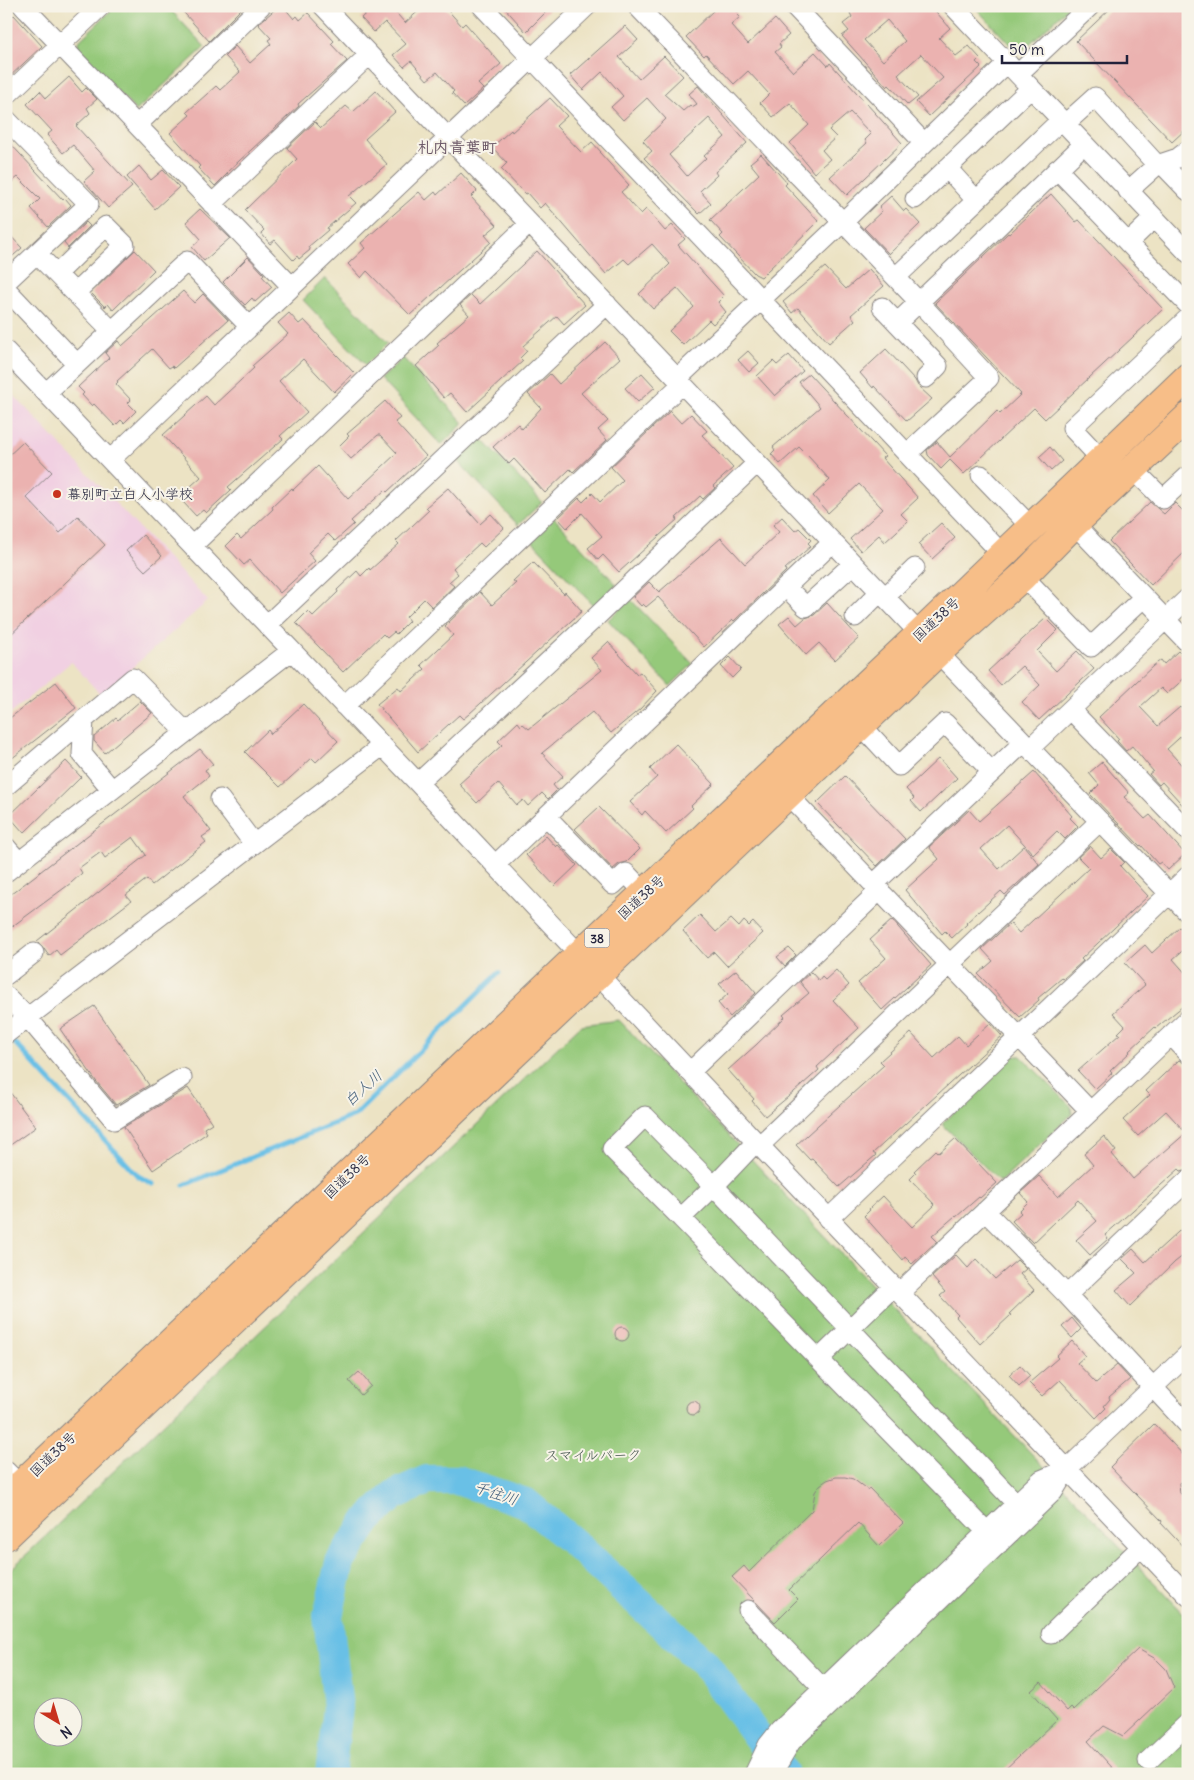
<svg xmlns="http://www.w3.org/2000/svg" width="1194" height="1780" font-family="Delius,'Klee One',sans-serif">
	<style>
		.built { fill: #f1d0e2 }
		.green { fill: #95c97a; stroke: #5c765a; fill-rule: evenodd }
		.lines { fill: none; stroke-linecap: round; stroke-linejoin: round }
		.stream { stroke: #69c0e6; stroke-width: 5 }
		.river { stroke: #69c0e6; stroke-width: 30 }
		.building { fill: #ebb2b0; fill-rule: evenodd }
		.minor-casing { stroke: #878280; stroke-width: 21 }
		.highway-casing { stroke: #878280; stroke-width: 30 }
		.minor { stroke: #fff; stroke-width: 19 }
		.highway { stroke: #f7be88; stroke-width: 28 }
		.poi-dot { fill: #c8321e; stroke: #f7f3e8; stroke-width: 2 }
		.labels { text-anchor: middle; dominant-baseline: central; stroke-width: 4; stroke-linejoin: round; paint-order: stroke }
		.shield { fill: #f7f3e8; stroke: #62616f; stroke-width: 1 }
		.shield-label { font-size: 12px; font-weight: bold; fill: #22223b }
		.poi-label { font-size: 14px; fill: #22223b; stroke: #f7f3e8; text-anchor: start }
		.street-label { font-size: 14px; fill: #22223b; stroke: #f7f3e8 }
		.park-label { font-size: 14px; fill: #44544e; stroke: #f7f3e8 }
		.water-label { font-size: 15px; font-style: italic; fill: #3b5977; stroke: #f7f3e8 }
		.quarter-label { font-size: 16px; font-weight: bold; fill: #685464; stroke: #f7f3e8 }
	</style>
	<rect width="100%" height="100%" fill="#f7f3e8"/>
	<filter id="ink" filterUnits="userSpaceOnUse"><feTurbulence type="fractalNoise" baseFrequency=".02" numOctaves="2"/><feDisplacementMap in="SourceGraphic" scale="10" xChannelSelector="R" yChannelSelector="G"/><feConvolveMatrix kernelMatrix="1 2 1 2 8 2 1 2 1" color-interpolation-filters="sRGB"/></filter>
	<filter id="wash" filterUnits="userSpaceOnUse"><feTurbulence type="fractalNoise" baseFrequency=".0096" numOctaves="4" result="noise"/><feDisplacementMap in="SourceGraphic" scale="20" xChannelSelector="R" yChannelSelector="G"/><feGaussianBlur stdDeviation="1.12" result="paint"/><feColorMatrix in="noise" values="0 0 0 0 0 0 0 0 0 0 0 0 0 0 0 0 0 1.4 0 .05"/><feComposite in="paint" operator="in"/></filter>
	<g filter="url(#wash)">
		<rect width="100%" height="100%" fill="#ece3c4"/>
		<path class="built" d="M6 387 208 601 101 695 71 662 6 717Z"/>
		<path class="green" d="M116 6H167L205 47 136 111 78 49V42Z
			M974 6H1070L1023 50H1015Z
			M325 278 388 343 366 365 303 300Z
			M403 358 464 423 441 445 380 379Z
			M480 437 542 502 518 525 456 459Z
			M554 518 617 585 594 606 531 540Z
			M630 599 693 664 670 686 608 620Z
			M619 1020 1188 1618V1774H6V1574L581 1025ZM42 1708H72V1738H42Z
			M1013 1056H1021L1071 1106 1072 1114 1000 1182 942 1124Z"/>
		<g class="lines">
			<path class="stream" d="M15 1043 138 1176 153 1184
				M184 1185 355 1115 499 973"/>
			<path class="river" d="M330 1774 338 1708 328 1616 340 1562 368 1520 394 1495 427 1480H457L526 1503 574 1543 706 1665 784 1774"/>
		</g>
		<g id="blocks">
			<path class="building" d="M178 6H244L209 41Z
				M279 6H283L294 19 297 16 300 20 308 13 334 41 331 44 347 61 298 104 299 106 227 172 228 173 215 186 198 168 200 166 170 133 190 115 187 112 198 102 216 86 220 90 240 72 225 56 235 46 250 63 271 44 268 40 271 38 258 24Z
				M374 6H390L405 23 424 6H444L462 26 465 23 501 64 478 84 483 89 464 106 452 93 454 91 437 72 427 80 411 61 404 67 393 55 406 44 385 22 374 32 361 18Z
				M503 6H552L526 32Z
				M718 6H743L736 13 740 17 731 25 748 44 775 19 789 35 779 44 781 47 775 52 793 72 815 52 828 66 830 63 902 143 847 195 830 177 867 143 865 140 871 134 850 112 829 130 836 137 822 150 830 159 814 173 790 143 809 125 790 103 773 117 760 103 769 94 748 71 734 84 706 54 704 56 686 37Z
				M859 6H931L950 28 939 38 956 56 969 46 980 58 976 62 981 67 929 116 916 102 943 78 921 54 898 75 918 97 908 105 889 85 887 87 842 36 849 31 843 24 852 17 850 13ZM887 20 905 41 883 61 864 40Z
				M1113 6H1188V127L1172 142 1076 41Z
				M6 8 13 16 14 15 42 46 6 80Z
				M625 26 638 40 619 57 639 79 664 56 683 76 664 94 683 111 690 105 692 107 697 104 689 94 698 86 747 143 715 172 717 175 700 191 711 203 699 214 644 158 652 151 643 141 666 119 647 98 623 120 611 107 623 96 602 72 583 90 570 75ZM709 118 725 137 704 156 706 158 687 176 669 155Z
				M69 77 82 92 86 88 97 99 87 108 90 113 76 126 132 187 108 208 84 181 95 171 73 145 63 153 47 135 52 131 27 104 40 91 46 98Z
				M376 91 395 112 365 139 387 164 349 196 356 203 327 228 328 230 308 247 310 250 299 259 297 256 293 260 275 240 270 244 261 233 264 230 245 210 297 159 287 148 315 122 321 128 346 106 353 112Z
				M550 98 567 116 556 126 581 152 592 142 601 152 600 153 629 185 621 192 641 214 646 209 665 231 672 225 685 239 678 245 724 296 718 302 726 312 713 324 709 320 683 345 669 331 694 307 677 288 653 309 639 294 670 264 652 244 629 264 624 259 606 274 545 203 540 208 527 193 525 194 501 169 507 163 492 147 511 130 512 132Z
				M6 139 63 200 65 198 71 205 48 227 31 208 40 199 18 177 6 187Z
				M761 154 787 183 785 185 818 221 761 277 755 274 720 237 723 234 710 220 759 174 750 163Z
				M139 166 151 180 163 170 179 187 155 209 127 177Z
				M461 173 477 191 471 197 497 225 485 235 491 242 410 315 367 271 361 278 348 264 365 248 361 243 419 192 426 200 435 192 437 195Z
				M1051 194 1076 222 1079 220 1163 309 1045 419 1034 408 964 474 950 460 941 469 928 455 927 450 937 442 950 457 997 411 1000 414 1021 394 935 303 1008 233 1009 234Z
				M891 196 904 211 906 209 920 224 889 254 864 228 882 211 879 207Z
				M200 209 230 238 204 261 192 247 201 239 186 222Z
				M86 222 90 226 68 248 64 243Z
				M6 231 22 248 6 262Z
				M135 250 154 270 113 310 108 304 105 307 91 293Z
				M537 251 585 305 564 324 557 316 523 346 527 351 520 358 523 361 467 412 450 393 444 398 416 366 439 345 437 343 469 315 460 305 471 295 480 304Z
				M248 257 264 274 262 276 272 287 255 302 252 298 245 305 223 282Z
				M825 267 846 289 869 269 884 286 851 315 855 320 829 343 798 308 792 313 783 302Z
				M183 291 194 303 203 294 228 320 174 368 172 366 169 368 152 349 117 381 118 382 116 384 131 400 128 403 136 411 124 423 121 420 115 426 94 404 92 406 82 395 84 393 78 387 109 358 105 353 118 341 122 346Z
				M289 313 299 324 304 320 354 373 334 392 303 359 279 381 307 412 280 436 283 439 228 487 231 490 206 513 203 510 196 516 183 502 187 499 182 494 201 477 163 435 206 396 214 405 254 368 252 366 288 334 278 323Z
				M605 342 620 358 581 393 608 421 598 430 607 440 573 472 570 469 545 493 514 459 509 464 493 447 518 424 522 429 541 408 528 394 550 374 559 384Z
				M886 349 915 380 918 386 932 399 907 421 874 386 873 388 860 373Z
				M748 351 759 363 749 372 738 360Z
				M789 355 803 371 775 396 757 376 773 361 777 365Z
				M642 373 655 387 638 402 625 388Z
				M809 374 885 456 882 458 918 498 901 514 908 521 885 542 879 535 861 551 850 539 883 509 859 484 828 513 813 496 830 480 807 455 799 447 780 464 771 454 775 450 773 447 820 407 799 382Z
				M385 401 400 418 395 422 426 456 387 492 385 490 351 521 354 524 335 541 328 534 308 553 315 561 280 593 250 560 244 565 226 546 237 535 241 539 273 509 272 507 292 488 293 490 318 466 348 499 397 453 380 435H378L351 459 339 446 349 436 347 434Z
				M670 411 681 423 691 414 707 431 702 435 733 468 713 486 715 488 703 499 700 496 676 518 678 519 619 572 603 555 598 560 588 548 602 536 582 513 567 528 558 518 579 498 583 502 592 493 600 502 623 480 611 467Z
				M23 442 52 472 26 497 60 533 78 516 105 545 6 639V458Z
				M1050 447 1062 461 1051 471 1039 457Z
				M448 488 480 524 491 514 504 528 484 547 480 543 453 568 458 574 449 582 454 586 432 607 424 599 406 617 409 621 396 634 394 632 387 638 383 634 343 672 296 623 308 611 313 616 338 592 337 590 357 571 361 576 369 568 370 570 399 544 396 541 429 510 426 507Z
				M1150 502 1164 514 1175 503 1188 516V549L1151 585 1109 541Z
				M782 517 795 531 799 528 811 540 808 543 811 546 785 569 786 571 734 621 733 620 704 647 658 597 646 607 643 604 641 606 633 597 649 582 659 592 721 538 745 564 779 532 773 525Z
				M941 523 955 538 932 559 918 544Z
				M143 535 162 556 145 571 126 551Z
				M533 562 564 594 565 592 582 611 469 714 463 719 459 715 418 752 377 704 398 687 401 691 425 669 421 665 453 635 445 626 480 592 492 605 516 583 513 581Z
				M827 603 859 638 835 660 819 643 806 655 779 624 789 616 797 625 805 618 814 615Z
				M1046 618 1058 630 1037 651 1056 671 1077 651 1094 669 1039 720 1022 702 1040 685 1022 666 1001 685 988 671Z
				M608 642 637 674 640 672 657 691 640 709 611 733 592 712 542 753 563 776 553 785 557 790 548 799 542 793 528 806 523 800 517 805 498 783 477 803 459 784 502 745 498 741 518 722 521 726 523 724 529 729 602 670 591 658Z
				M1178 651 1188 661V675L1167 694 1161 688 1140 707 1158 726 1180 707 1188 716V730L1167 749 1188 772V811L1162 782 1159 785 1149 774 1153 771 1132 746 1126 751 1117 741 1119 739 1099 717 1153 666 1161 660 1164 664Z
				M730 657 741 669 732 678 721 666Z
				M56 682 76 708 6 763V721Z
				M140 701 152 713 105 753 94 741V737L116 718 118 720Z
				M303 704 338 741 316 762 312 758 280 787 245 752 268 730 271 734Z
				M676 744 714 784 691 806 693 808 666 833 645 811 642 815 630 802 657 777 650 769Z
				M200 749 213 764 205 770 209 776 184 796 211 831 202 837 206 842 152 885 147 879 126 895 131 901 60 955 56 950 49 956 42 946 37 941 146 855 133 837 105 858 101 852 79 868 82 873 71 883 6 931V898Z
				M939 758 957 778 921 812 911 801 914 798 906 789Z
				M66 761 81 777 24 833 9 816Z
				M1102 762 1129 793 1124 797 1145 819 1150 815 1185 854 1168 870 1161 862 1158 864 1141 845 1140 846 1090 794 1099 785 1089 773Z
				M1034 772 1072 816 1070 818 1078 826 1065 839 1057 831 1033 854 1007 825 981 849 999 869 1024 846 1039 864 1005 895 1001 891 966 923 967 924 952 938 945 931 942 934 905 890 939 859 929 847 969 810 979 821Z
				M845 776 905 839 877 866 817 803Z
				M599 807 640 849 627 862 619 864 613 869 575 829Z
				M546 836 556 847 558 845 577 865 555 886 526 855Z
				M1090 846 1101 858 1111 849 1124 862 1120 866 1148 896 1081 959 1083 961 1063 979 1062 978 1038 998 1039 1000 1020 1017 978 974 993 961 982 949 1010 923 1019 933 1089 868 1078 857Z
				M700 915 716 932 731 919 739 927 744 921 749 926 753 922 763 933 727 966 714 952 707 958 683 931Z
				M892 920 931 965 882 1010 858 983 886 958 870 940Z
				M1180 927 1188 936V946L1173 959 1188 976V1002L1156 1028 1155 1027 1129 1051 1130 1052 1110 1071 1112 1073 1095 1089 1078 1071 1120 1034 1118 1033 1125 1026 1113 1013 1145 985 1125 963 1145 945 1152 953Z
				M789 948 796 955 785 966 777 957Z
				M736 970 756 993 730 1017 718 1003 728 994 719 984Z
				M836 970 849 985 833 1000 859 1028 817 1067 819 1070 794 1092 765 1116 752 1101 754 1099 728 1070 756 1045 785 1017 783 1015 809 993 800 982 811 972 819 981 822 977 825 980Z
				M94 1006 149 1085 116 1105 96 1081 60 1029Z
				M990 1023 1002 1036 873 1153 876 1155 839 1187 812 1159 810 1160 796 1145 884 1065 880 1061 911 1033 934 1058 958 1036 966 1045Z
				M1179 1060 1188 1066V1169L1181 1171 1179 1169 1105 1235 1108 1239 1090 1255 1076 1240 1097 1221 1078 1200 1033 1243 1012 1221 1021 1213 1019 1211 1028 1202 1020 1193 1039 1176 1058 1197 1093 1165 1084 1154 1104 1136 1116 1151 1112 1154 1133 1179 1186 1133 1166 1111 1138 1136 1123 1120 1150 1095 1146 1091Z
				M6 1087 36 1127 6 1148Z
				M188 1088 212 1123 204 1128 207 1133 153 1170 124 1127Z
				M955 1139 997 1183 980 1198 979 1197 956 1217 955 1216 932 1236 937 1241 912 1264 905 1257 903 1260 864 1216 870 1210 869 1209 883 1196 912 1227 935 1205 910 1179 916 1173 914 1171 936 1150 939 1153Z
				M1188 1223V1252L1175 1262 1130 1306 1116 1290 1136 1273 1122 1259 1133 1249 1145 1262Z
				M956 1255 968 1268 976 1259 995 1279 1017 1260 1026 1269 1020 1274 1034 1290 1009 1314 1011 1315 980 1344 956 1317 958 1315 940 1296 945 1292 932 1277Z
				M1072 1318 1081 1329 1072 1338 1062 1327Z
				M615 1334a7 7 0 1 1 14 0a7 7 0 1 1-14 0Z
				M1072 1341 1085 1356 1077 1363 1096 1383 1117 1365 1130 1379 1109 1397 1110 1399 1104 1406 1106 1408 1096 1418 1060 1380 1042 1396 1029 1383 1058 1358 1056 1356Z
				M1020 1365 1030 1376 1019 1386 1009 1375Z
				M359 1372 371 1386 361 1395 349 1381Z
				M686 1408a7 7 0 1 1 14 0a7 7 0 1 1-14 0Z
				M1154 1424 1188 1460V1474L1179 1483 1180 1493 1188 1502V1552L1161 1523 1162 1521 1110 1467Z
				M836 1477H845L853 1479 868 1490 869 1488 903 1523 879 1546 858 1523 789 1590 798 1599 775 1622 732 1577 744 1566 749 1572 812 1510 815 1492 820 1485 827 1480Z
				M1138 1649 1156 1659 1166 1669 1174 1688 1123 1736 1104 1726 1088 1741 1118 1774H1000L1057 1720 1031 1691 1041 1682 1067 1711 1071 1707 1074 1710Z"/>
		</g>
	</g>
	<g filter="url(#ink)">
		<use href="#blocks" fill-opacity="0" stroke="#878280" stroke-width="1"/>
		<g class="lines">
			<defs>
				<path id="minor" d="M23 6 292 287
					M323 6 920 634 1188 913
					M482 6 1003 555
					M637 6 919 302 1084 144
					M794 6 924 143
					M953 6 1188 253
					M1018 74 1090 6
					M6 96 101 6
					M6 119 89 204 6 282
					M1065 124 1095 97 1157 165
					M137 125 261 6
					M1162 164 1188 191
					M947 168 976 200
					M1057 169 1188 305
					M1128 191 1157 165 1178 158 1188 150
					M915 199 1031 88
					M212 204 369 55
					M1128 243 1154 218
					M37 254 112 331
					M57 274 106 226 125 245 75 293
					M896 277 1061 120
					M6 289 77 364
					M882 307 938 366 926 378
					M897 323 919 302 989 378 907 454
					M6 351 418 783 756 1142 1188 1596
					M677 379 843 222 1007 63
					M46 393 187 261 250 327
					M110 460 587 6
					M1102 460 1072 428 1188 318
					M1133 469 1163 499 1188 476
					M981 475 1032 528
					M1074 524 1188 643
					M192 546 529 224
					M1023 576 1091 647 1144 597
					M786 587 806 607 853 564
					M885 597 915 568
					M855 617 880 592
					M267 625 607 304
					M344 706 682 384
					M1071 710 1188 831
					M84 719 82 754 112 790
					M861 725 899 766 945 723 992 772
					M1030 748 1188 598
					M418 783 596 617 757 463
					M6 786 133 678 186 732
					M788 795 1090 1111
					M220 799 254 844
					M546 816 613 885 626 873 645 893
					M6 847 19 862
					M495 865 833 542
					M6 872 291 651
					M874 884 1024 742
					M6 975 34 953
					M6 996 28 1018 114 1120 182 1078
					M6 1034 382 746
					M1171 1035 1188 1053
					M690 1072 880 890
					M756 1142 714 1186 1028 1516
					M759 1146 1100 821
					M985 1211 1067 1295 1188 1425
					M681 1218 612 1149 645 1116 714 1186 681 1218 999 1544
					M828 1219 1188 876
					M899 1293 1188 1019
					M1067 1295 1188 1180
					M819 1359 893 1287
					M6 1471 28 1493
					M748 1610 832 1698
					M1051 1634 1141 1547
					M1148 1761 1188 1723
					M754 1774 768 1745 780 1730 1041 1480 1067 1469
					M772 1774 791 1742 1053 1492 1067 1469 1188 1354"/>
				<path id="highway" d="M6 1499 579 955 920 634 1188 377
					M6 1536 938 652 1023 576 1074 524 1188 417"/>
			</defs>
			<use href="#minor" class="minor-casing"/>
			<use href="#highway" class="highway-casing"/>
			<use href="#minor" class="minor"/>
			<use href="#highway" class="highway"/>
		</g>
	</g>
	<circle class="poi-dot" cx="57" cy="494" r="5"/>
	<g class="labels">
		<rect class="shield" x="584.5" y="928.5" width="25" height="19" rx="4"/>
		<g class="shield-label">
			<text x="597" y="938">38</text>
		</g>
		<g class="poi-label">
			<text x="67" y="494">幕別町立白人小学校</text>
		</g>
		<g class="street-label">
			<text transform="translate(936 619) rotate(-43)">国道38号</text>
			<text transform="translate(641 897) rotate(-43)">国道38号</text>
			<text transform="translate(347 1176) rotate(-44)">国道38号</text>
			<text transform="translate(53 1454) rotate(-44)">国道38号</text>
		</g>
		<g class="park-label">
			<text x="593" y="1455">スマイルパーク</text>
		</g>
		<g class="water-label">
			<text transform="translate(363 1088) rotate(-42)">白人川</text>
			<text transform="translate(496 1493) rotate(18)">千住川</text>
		</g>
		<g class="quarter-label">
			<text x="457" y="147">札内青葉町</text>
		</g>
	</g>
	<rect width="1194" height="1780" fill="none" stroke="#f7f3e8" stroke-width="25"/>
	<g transform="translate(58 1722) rotate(142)"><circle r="24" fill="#f7f3e8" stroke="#a29fa3"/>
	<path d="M0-4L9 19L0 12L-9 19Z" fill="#c8321e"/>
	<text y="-8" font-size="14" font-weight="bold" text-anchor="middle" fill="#22223b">N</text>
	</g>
	<path d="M1002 55v8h125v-8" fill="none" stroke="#22223b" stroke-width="2.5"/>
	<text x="1009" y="55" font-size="15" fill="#22223b" stroke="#f7f3e8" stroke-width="4" paint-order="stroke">50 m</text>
</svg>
